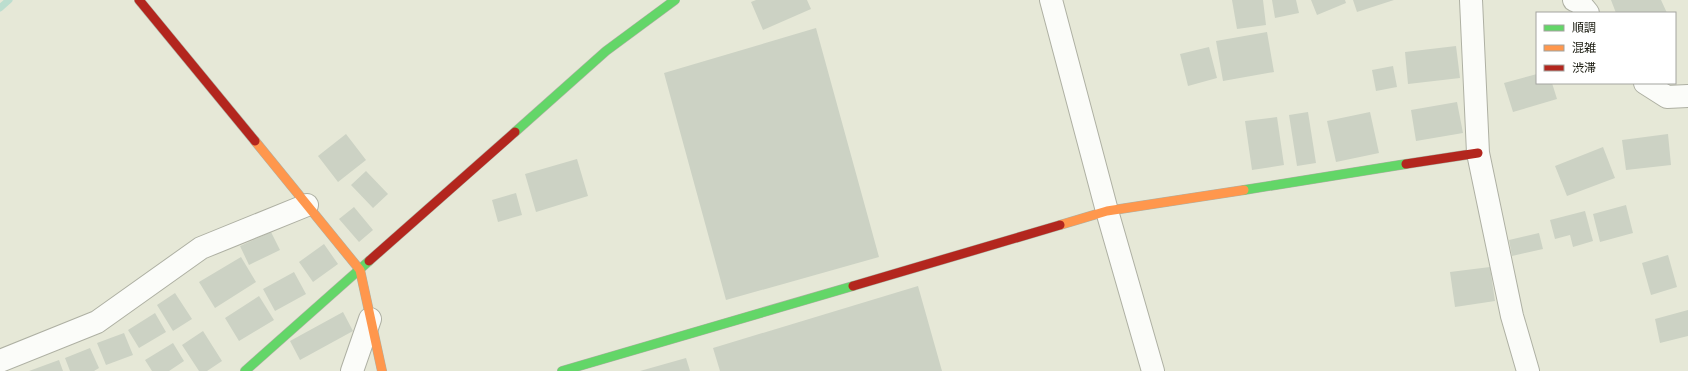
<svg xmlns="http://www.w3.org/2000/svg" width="1688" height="371" font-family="'Fira Sans','Noto Sans JP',sans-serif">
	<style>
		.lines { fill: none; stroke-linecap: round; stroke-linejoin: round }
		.stream { stroke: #bcdecf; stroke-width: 7 }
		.building { fill: #ccd2c4 }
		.street-casing { stroke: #aeb0a3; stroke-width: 24 }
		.fast-casing { stroke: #aeb0a3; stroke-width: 10 }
		.slow-casing { stroke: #aeb0a3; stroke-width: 10 }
		.jam-casing { stroke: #aeb0a3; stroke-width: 10 }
		.street { stroke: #fbfcf9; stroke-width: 22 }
		.fast { stroke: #63d668; stroke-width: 9 }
		.slow { stroke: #ff974d; stroke-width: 9 }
		.jam { stroke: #b3261e; stroke-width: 9 }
	</style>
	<rect width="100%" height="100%" fill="#e6e8d7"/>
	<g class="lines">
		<path class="stream" d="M0 8 9 0"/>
	</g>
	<path class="building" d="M756 0H807L811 9 763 30 751 2Z
		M1232 0H1263L1266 25 1237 29Z
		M1272 0H1296L1299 13 1275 18Z
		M1311 0H1345L1346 3 1317 15Z
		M1353 0H1394L1357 12Z
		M1611 0H1661L1667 13H1616Z
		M816 28 879 257 726 300 664 73Z
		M1267 32 1274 72 1223 81 1216 41Z
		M1456 46 1460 78 1408 84 1405 52Z
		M1209 47 1217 78 1188 86 1180 54Z
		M1393 66 1397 87 1376 91 1372 70Z
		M1537 74V83H1552L1557 99 1513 112 1504 83Z
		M1457 102 1463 133 1416 141 1411 110Z
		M1308 112 1316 163 1297 166 1289 115Z
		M1370 112 1379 153 1336 162 1327 121Z
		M1277 117 1284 165 1252 170 1245 121Z
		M346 134 366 160 338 182 318 156Z
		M1668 134 1671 165 1626 170 1622 140Z
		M1603 147 1615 178 1567 196 1555 166Z
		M577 159 588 196 536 212 525 174Z
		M366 171 388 194 373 208 351 185Z
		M516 193 522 215 498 222 492 200Z
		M1626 205 1633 233 1600 242 1593 214Z
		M354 207 373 230 359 242 339 219Z
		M1585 211 1593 241 1573 247 1570 235 1555 239 1550 220Z
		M271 232 280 250 249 265 240 246Z
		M1539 233 1543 249 1512 256 1509 240Z
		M324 244 338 264 313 282 299 262Z
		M1668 255 1677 287 1651 295 1642 263Z
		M241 257 256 282 215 308 199 282Z
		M1490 267 1495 301 1455 307 1450 272Z
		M294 272 306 294 275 311 263 289Z
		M918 286 942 371H720L713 348Z
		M175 293 192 319 173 331 157 305Z
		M259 296 274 320 239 341 225 318Z
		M1688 310V336L1660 343 1655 319Z
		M343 312 353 331 300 360 290 341Z
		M155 313 166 332 139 348 128 330Z
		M203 331 222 361 207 371H199L182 345Z
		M124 333 133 355 106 365 97 343Z
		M173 343 184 361 169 371H152L145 360Z
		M90 348 99 368 94 371H70L65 358Z
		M686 358 690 371H640Z
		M59 360 63 371H29Z"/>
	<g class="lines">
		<defs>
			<path id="street" d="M1051 0 1107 211 1153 371
				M1471 0 1478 153 1512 316 1528 371
				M1574 0 1579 2 1588 13
				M1645 83 1667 97 1688 96
				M0 361 97 322 201 248 307 205
				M352 371 370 319"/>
			<path id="fast" d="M515 132 606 51 675 0
				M1244 190 1406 164
				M245 371 369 261
				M562 371 853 286"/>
			<path id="slow" d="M255 141 360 270 382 371
				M1060 225 1107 211 1244 190"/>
			<path id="jam" d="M139 0 255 141
				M1406 164 1478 153
				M369 261 515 132
				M853 286 1060 225"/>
		</defs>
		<use href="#street" class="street-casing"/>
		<use href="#fast" class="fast-casing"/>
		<use href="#slow" class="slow-casing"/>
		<use href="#jam" class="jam-casing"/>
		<use href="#street" class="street"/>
		<use href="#fast" class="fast"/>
		<use href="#slow" class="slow"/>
		<use href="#jam" class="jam"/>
	</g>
	<rect x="1536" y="12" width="140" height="72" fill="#ffffff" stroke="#a3a49f"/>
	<rect x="1544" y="25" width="20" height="6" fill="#63d668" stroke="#a3a49f"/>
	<text x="1572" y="32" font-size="12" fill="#1a1b10">順調</text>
	<rect x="1544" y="45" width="20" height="6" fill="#ff974d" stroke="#a3a49f"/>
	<text x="1572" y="52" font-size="12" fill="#1a1b10">混雑</text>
	<rect x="1544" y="65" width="20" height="6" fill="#b3261e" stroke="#a3a49f"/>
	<text x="1572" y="72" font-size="12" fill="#1a1b10">渋滞</text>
</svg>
